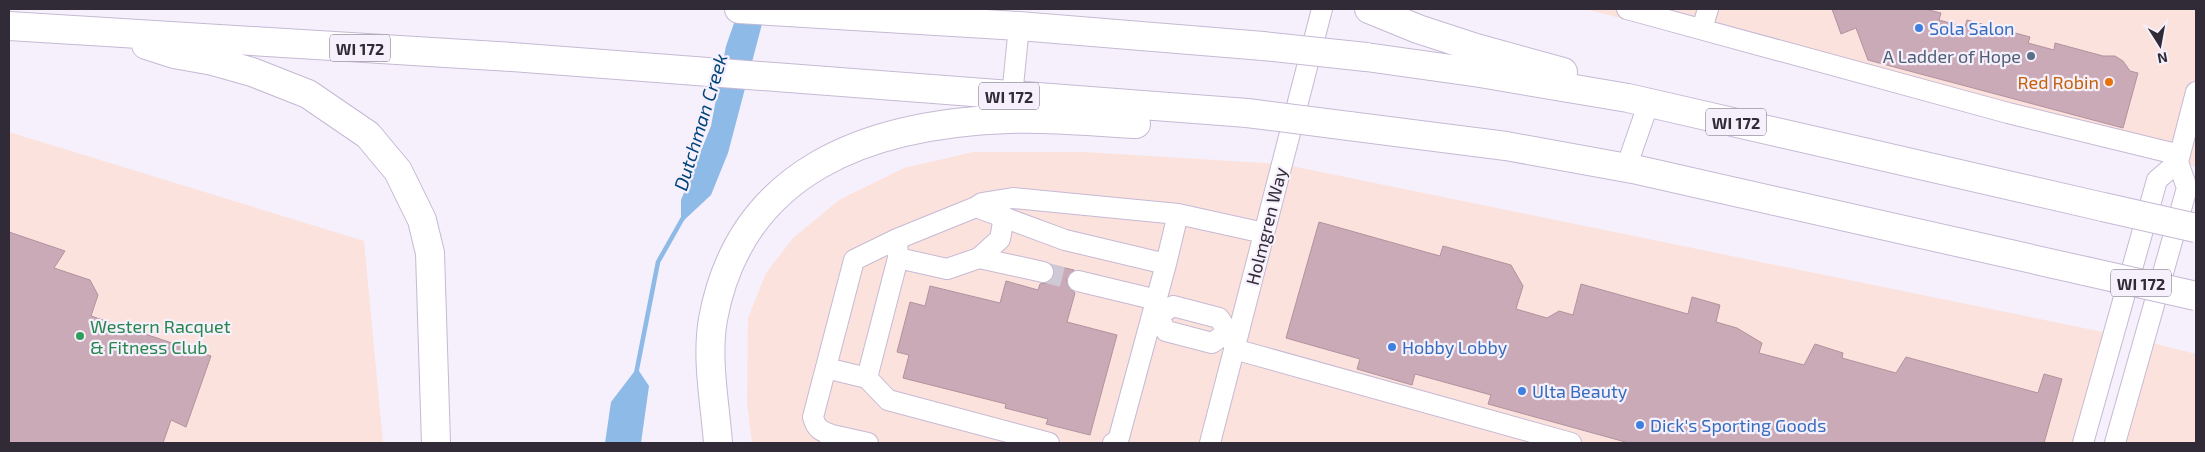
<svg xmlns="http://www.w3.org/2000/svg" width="2205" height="452" font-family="'Exo 2',sans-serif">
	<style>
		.commercial { fill: #fce2dd }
		.water { fill: #8ebae8 }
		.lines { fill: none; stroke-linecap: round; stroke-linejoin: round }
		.stream { stroke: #8ebae8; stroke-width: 4.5 }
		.building { fill: #cbaab7; stroke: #b1929e }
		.minor-tunnel { stroke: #cec9d4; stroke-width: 20; stroke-dasharray: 20 10; stroke-linecap: butt }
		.minor-casing { stroke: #c6b9d4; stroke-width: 22 }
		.highway-casing { stroke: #c6b9d4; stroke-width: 30 }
		.minor { stroke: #fff; stroke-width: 20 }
		.highway { stroke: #fff; stroke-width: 28 }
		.highway-bridge-casing { stroke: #c6b9d4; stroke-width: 30; stroke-linecap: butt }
		.highway-bridge { stroke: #fff; stroke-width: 28 }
		.shop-dot { fill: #3f7fe0; stroke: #f5f0fb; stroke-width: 2 }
		.service-dot { fill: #5c6f8a; stroke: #f5f0fb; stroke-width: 2 }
		.food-dot { fill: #e8710a; stroke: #f5f0fb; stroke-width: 2 }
		.leisure-dot { fill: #2e9e5b; stroke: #f5f0fb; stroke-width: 2 }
		.labels { text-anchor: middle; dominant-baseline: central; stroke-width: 4.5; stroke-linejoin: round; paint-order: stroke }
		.shield { fill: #f5f0fb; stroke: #6b6671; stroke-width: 1 }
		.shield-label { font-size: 16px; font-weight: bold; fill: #302b36 }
		.shop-label { font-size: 18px; fill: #366cbe; stroke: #f5f0fb; text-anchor: start }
		.service-label { font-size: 18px; fill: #4e5e75; stroke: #f5f0fb; text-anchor: end }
		.food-label { font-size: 18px; fill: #c56008; stroke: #f5f0fb; text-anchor: end }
		.street-label { font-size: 18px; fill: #302b36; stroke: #f5f0fb }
		.leisure-label { font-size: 18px; fill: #27864d; stroke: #f5f0fb; text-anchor: start }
		.water-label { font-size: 19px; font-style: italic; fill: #00447b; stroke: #f5f0fb }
	</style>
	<rect width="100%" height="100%" fill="#f5f0fb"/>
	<path class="commercial" d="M1585 9H2196V167L2178 162Z
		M9 132 364 241 383 443H9Z
		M973 152H1085L1282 164 2113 334 2083 443H752L747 403 748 318 766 273 793 238 839 200 904 168Z
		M2145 341 2196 354V443H2115Z"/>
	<path class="water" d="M739 9H766L728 153 711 195 681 223V200L711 126 726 46Z
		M637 368 649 386 641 443H605L611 402Z"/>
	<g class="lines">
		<path class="stream" d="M636 374 658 262 684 216"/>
	</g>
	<path class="building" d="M1832 9H1925L1941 13 1939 20 1965 27 1967 20 2030 37 2028 43 2054 50 2055 43 2103 56H2115L2123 61 2130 71 2138 73 2123 128 1868 60 1856 28 1841 34Z
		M1319 222 1440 256 1443 246 1511 265 1523 286 1516 309 1547 318 1559 311 1573 315 1581 284 1688 314 1692 297 1720 305 1716 322 1737 328 1762 343 1759 353 1804 365 1815 344 1843 353 1842 358 1896 373 1906 357 2038 393 2044 374 2062 379 2044 443H1629L1488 404 1491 395 1415 374 1412 385 1357 369 1360 359 1286 338Z
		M9 232 65 251 54 268 90 280 98 295 91 316 211 356 186 427 171 420 163 443H9Z
		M1052 265 1074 270 1066 279 1070 289 1075 293 1067 322 1117 335 1090 435 1046 424 1048 419 1005 408 1006 404 903 378 909 355 897 352 910 302 925 306 930 286 1000 303 1006 281 1038 290 1040 284 1047 283 1052 280 1055 274Z"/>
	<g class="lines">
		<path class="minor-tunnel" d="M1043 272 1078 281"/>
		<defs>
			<path id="minor" d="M1627 9 2008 113 2180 155
				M1702 29 1708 9
				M1012 96 1019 26
				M1626 168 1649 102
				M976 207 982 203 1013 198 1178 214 1264 233
				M898 258 947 269 979 258 1043 272
				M979 258 1000 239 1004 217
				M1166 264 1178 214
				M1078 281 1157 300
				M1228 332 1212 343 1166 331 1158 316 1173 306 1219 318 1228 332 1238 335
				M1234 349 1571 443
				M826 368 867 378
				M832 435C821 431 816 429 813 417L854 260 897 239
				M830 443 832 435 868 443
				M1049 443 888 400 867 378 898 258 897 239 976 207 1065 240 1166 264 1118 441 1113 443
				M1210 443 1322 9
				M2083 443 2157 180 2178 162 2196 92
				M2115 443 2187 188 2178 162"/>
			<path id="highway" d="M739 9 1019 26 1263 46
				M1369 9 1418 29 1476 48 1563 72
				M9 26 512 57 1247 113
				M146 45 174 54 213 61 252 72 308 94 368 135 398 171 422 220 430 253 436 443
				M1366 57 1480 73 1628 98 2103 207
				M1349 126 1506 146 1638 170 2085 271
				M718 443C715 403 706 359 713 319 741 168 871 124 1008 119 1050 117 1094 122 1136 124"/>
		</defs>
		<use href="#minor" class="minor-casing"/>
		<use href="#highway" class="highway-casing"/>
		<use href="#minor" class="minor"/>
		<use href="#highway" class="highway"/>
		<defs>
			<path id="highway-bridge" d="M1263 46 1366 57
				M1247 113 1349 126
				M2103 207 2196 228
				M2085 271 2196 296"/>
		</defs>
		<use href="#highway-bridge" class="highway-bridge-casing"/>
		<use href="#highway-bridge" class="highway-bridge"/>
	</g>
	<g class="shop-dot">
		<circle cx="1919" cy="28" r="5"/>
		<circle cx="1392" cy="347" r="5"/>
		<circle cx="1522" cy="391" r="5"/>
		<circle cx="1640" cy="425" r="5"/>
	</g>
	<circle class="service-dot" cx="2031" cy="56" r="5"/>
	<circle class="food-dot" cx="2109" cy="82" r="5"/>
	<circle class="leisure-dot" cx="80" cy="336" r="5"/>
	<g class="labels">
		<g class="shield">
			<rect x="330" y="34.5" width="60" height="27" rx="4"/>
			<rect x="979" y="82.5" width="60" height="27" rx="4"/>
			<rect x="1706" y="108.5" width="60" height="27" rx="4"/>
			<rect x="2111" y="269.5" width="60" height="27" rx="4"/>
		</g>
		<g class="shield-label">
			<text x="360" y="48">WI 172</text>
			<text x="1009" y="96">WI 172</text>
			<text x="1736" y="122">WI 172</text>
			<text x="2141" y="283">WI 172</text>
		</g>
		<g class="shop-label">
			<text x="1929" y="28">Sola Salon</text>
			<text x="1402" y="347">Hobby Lobby</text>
			<text x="1532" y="391">Ulta Beauty</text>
			<text x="1650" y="425">Dick's Sporting Goods</text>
		</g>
		<g class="service-label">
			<text x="2021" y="56">A Ladder of Hope</text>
		</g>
		<g class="food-label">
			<text x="2099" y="82">Red Robin</text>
		</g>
		<g class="street-label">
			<text transform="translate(1266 226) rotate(-76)">Holmgren Way</text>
		</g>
		<g class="leisure-label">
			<text x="90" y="326">Western Racquet<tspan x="90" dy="21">&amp; Fitness Club</tspan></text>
		</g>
		<g class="water-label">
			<text transform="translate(700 122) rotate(-73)">Dutchman Creek</text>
		</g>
	</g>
	<rect width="2205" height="452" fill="none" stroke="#302b36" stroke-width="20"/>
	<g transform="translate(2160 45) rotate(169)" stroke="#f5f0fb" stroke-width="4" paint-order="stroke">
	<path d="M0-4L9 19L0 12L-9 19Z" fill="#302b36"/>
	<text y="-8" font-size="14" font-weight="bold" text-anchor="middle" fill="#302b36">N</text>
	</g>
</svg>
